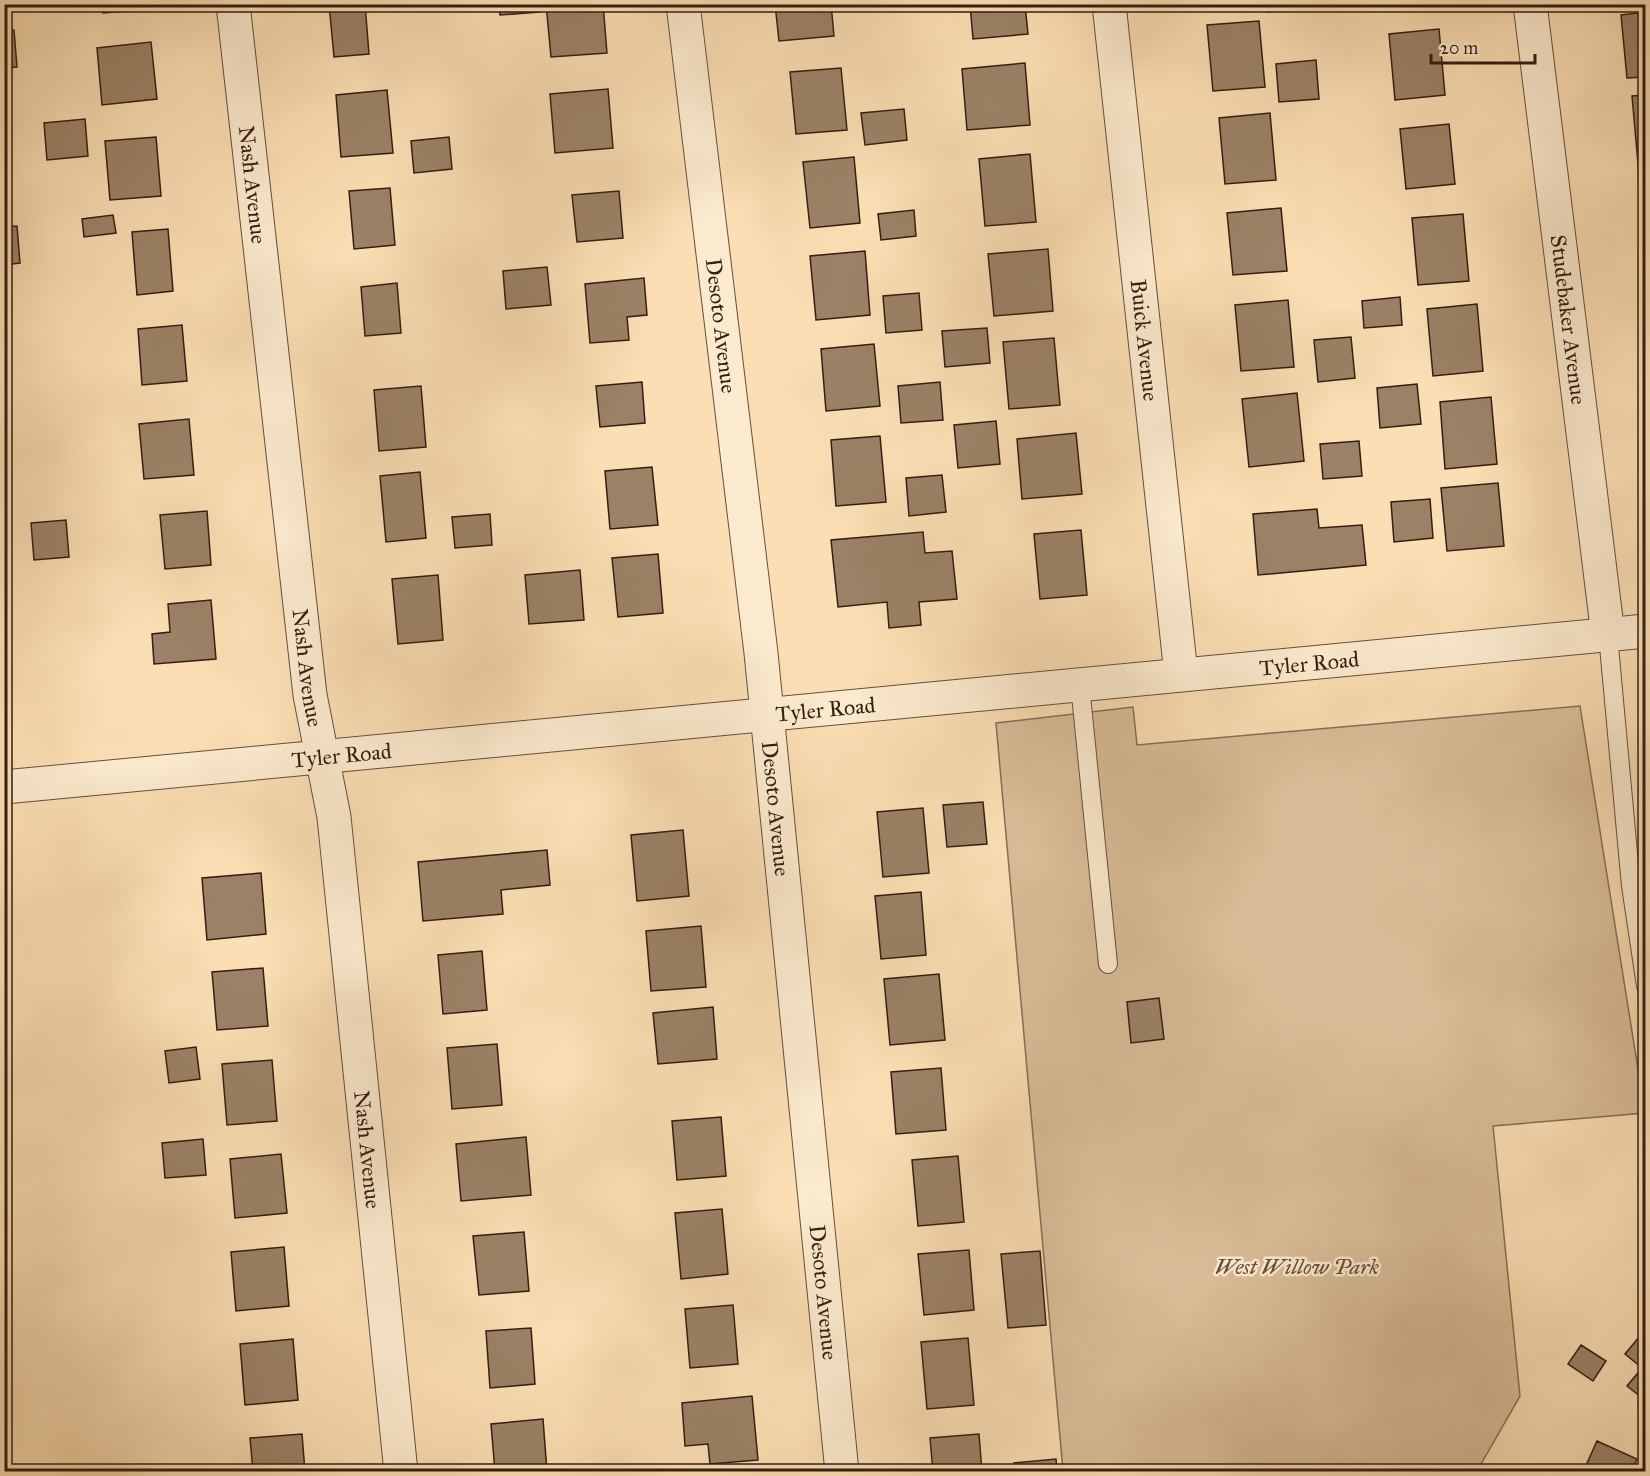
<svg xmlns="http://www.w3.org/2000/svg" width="1650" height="1476" font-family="'IM FELL Great Primer',serif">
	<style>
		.green { fill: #d9bd98; stroke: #866e56; stroke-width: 1.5 }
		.building { fill: #9b8266; stroke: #331e13; stroke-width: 1.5 }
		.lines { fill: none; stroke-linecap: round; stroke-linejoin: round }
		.service-casing { stroke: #654e3b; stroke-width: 20 }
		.minor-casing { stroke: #654e3b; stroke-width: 35 }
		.tertiary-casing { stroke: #654e3b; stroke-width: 35 }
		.service { stroke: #fceace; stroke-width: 18 }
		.minor { stroke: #fceace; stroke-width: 33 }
		.tertiary { stroke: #fceace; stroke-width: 33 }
		.labels { text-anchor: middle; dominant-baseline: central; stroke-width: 5; stroke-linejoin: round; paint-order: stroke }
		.street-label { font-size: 22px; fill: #331e13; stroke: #fceace }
		.park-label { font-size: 22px; font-style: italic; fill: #654e3b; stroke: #fceace }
	</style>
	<rect width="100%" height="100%" fill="#fbdeb3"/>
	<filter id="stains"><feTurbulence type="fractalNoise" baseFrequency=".00333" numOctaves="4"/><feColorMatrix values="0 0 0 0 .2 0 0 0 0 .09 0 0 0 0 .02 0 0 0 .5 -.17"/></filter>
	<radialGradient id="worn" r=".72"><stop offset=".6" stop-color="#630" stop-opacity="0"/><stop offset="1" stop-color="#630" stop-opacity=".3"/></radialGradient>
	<path class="green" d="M1580 706 1645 1113 1493 1126 1520 1396 1477 1471H1063L996 723 1133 707 1137 745Z"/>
	<path class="building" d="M102 4H151V9L103 13Z
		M329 4H365L369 54 334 57Z
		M499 4H539V12L500 15Z
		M546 4H603L607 53 551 57Z
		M775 4H831L834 36 779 41Z
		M970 4H1025L1028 34 973 39Z
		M1267 4H1310V8L1268 12Z
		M1646 12V77L1627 78 1621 15Z
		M1259 21 1265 87 1213 91 1207 25Z
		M1439 29 1445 95 1395 100 1389 34Z
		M14 30 17 67 4 68V31Z
		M151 42 157 99 102 105 97 48Z
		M1316 60 1319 99 1279 102 1276 64Z
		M1025 63 1030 125 967 130 962 69Z
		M841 68 847 130 796 134 790 72Z
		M608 89 613 148 555 153 550 94Z
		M387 90 393 153 341 157 336 95Z
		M1646 95V174L1639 175 1632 96Z
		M904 109 907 140 865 145 861 113Z
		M1270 113 1276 180 1225 184 1219 118Z
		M85 119 88 156 47 160 44 123Z
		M1449 124 1455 184 1406 189 1400 129Z
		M156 137 161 196 110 200 105 141Z
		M449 137 452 169 414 173 411 141Z
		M1030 154 1036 222 985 226 979 159Z
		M854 157 860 223 810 228 803 162Z
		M390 188 395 245 354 249 349 191Z
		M619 191 623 238 577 242 572 195Z
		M1281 208 1287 271 1233 275 1227 213Z
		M914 210 916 236 881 240 878 214Z
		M1463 214 1469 281 1418 285 1412 218Z
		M113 215 116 233 84 237 82 219Z
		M17 226 20 263 4 265V227Z
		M168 229 173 291 137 295 132 232Z
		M1048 249 1053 311 994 316 988 254Z
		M865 251 870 315 816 320 810 256Z
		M547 267 551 305 506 309 503 271Z
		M644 278 647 315 627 317 629 340 590 343 585 284Z
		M397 283 401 333 365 336 361 287Z
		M919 293 922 330 886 333 883 296Z
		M1400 297 1402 325 1364 328 1362 301Z
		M1288 300 1294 367 1241 371 1235 305Z
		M1477 304 1483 371 1433 376 1427 309Z
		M182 325 187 381 142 385 138 329Z
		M987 328 990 363 945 367 942 331Z
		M1351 337 1355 378 1318 382 1314 340Z
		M1054 338 1060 405 1009 409 1003 342Z
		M874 344 880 406 826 411 821 349Z
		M642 382 645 423 600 427 596 386Z
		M940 382 943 420 901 423 898 386Z
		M1417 384 1421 424 1380 428 1377 388Z
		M421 386 426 447 379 451 374 390Z
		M1297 393 1304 461 1249 467 1242 399Z
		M1491 397 1497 464 1445 469 1440 402Z
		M189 419 194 475 144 479 139 424Z
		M996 421 1000 464 958 468 954 425Z
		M1076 433 1082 494 1022 499 1017 439Z
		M880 436 886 502 836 506 831 440Z
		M1359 441 1362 476 1323 479 1320 444Z
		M652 467 658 525 610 529 605 471Z
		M420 472 426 538 386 542 380 476Z
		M942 475 946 512 909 516 906 478Z
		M1498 483 1504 546 1447 551 1441 488Z
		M1430 499 1433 538 1394 542 1391 502Z
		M1317 509 1319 528 1362 525 1366 565 1258 575 1253 514Z
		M207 511 211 565 165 569 160 515Z
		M490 514 492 545 455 548 452 517Z
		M66 520 69 557 34 560 31 523Z
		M1081 530 1087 595 1040 599 1034 534Z
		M923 532 925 553 952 551 957 599 919 602 921 625 889 628 887 602 838 607 831 540Z
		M658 554 663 613 618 617 612 558Z
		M580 570 584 620 529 624 525 575Z
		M438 575 443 640 398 644 392 579Z
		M211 600 216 659 154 664 152 634 170 632 168 604Z
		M983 802 987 844 947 847 943 805Z
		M923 808 929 873 883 877 877 812Z
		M683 830 689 896 637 901 631 835Z
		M547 850 550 885 501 890 503 914 423 921 418 862Z
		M261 873 266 934 207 940 202 878Z
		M921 892 926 955 881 959 875 896Z
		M701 926 706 987 651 991 646 931Z
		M482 951 487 1010 443 1014 438 955Z
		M263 968 268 1026 217 1030 212 972Z
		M939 974 945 1040 890 1045 884 979Z
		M1159 998 1164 1039 1131 1043 1127 1002Z
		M713 1007 717 1059 658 1064 653 1013Z
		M497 1044 502 1105 452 1109 447 1048Z
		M196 1047 200 1079 169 1083 165 1051Z
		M272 1060 277 1121 227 1125 222 1064Z
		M941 1068 946 1130 896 1134 891 1072Z
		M721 1117 726 1176 677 1180 672 1121Z
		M526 1137 531 1195 461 1201 456 1144Z
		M203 1139 206 1175 165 1178 162 1143Z
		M281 1154 287 1213 235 1218 230 1159Z
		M958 1156 964 1222 918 1226 912 1160Z
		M722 1209 728 1274 681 1279 675 1213Z
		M524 1232 529 1291 479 1295 473 1236Z
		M284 1247 289 1306 236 1311 231 1252Z
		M969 1250 974 1310 924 1315 918 1254Z
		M1040 1251 1046 1325 1008 1328 1001 1254Z
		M733 1305 738 1364 690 1368 685 1309Z
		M531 1328 535 1384 490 1388 486 1331Z
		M1645 1330 1646 1331V1401L1627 1386 1642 1368 1625 1354Z
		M968 1338 974 1405 927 1409 921 1342Z
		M293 1339 298 1400 245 1405 240 1344Z
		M1581 1345 1606 1361 1593 1381 1568 1364Z
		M752 1396 758 1460 710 1464 708 1444 685 1446 682 1403Z
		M543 1419 547 1472H495L491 1424Z
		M302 1434 305 1472H253L250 1438Z
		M979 1434 982 1472H933L930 1438Z
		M1597 1441 1637 1459 1631 1472H1583Z
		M1056 1459 1057 1472H1014V1463Z"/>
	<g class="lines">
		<defs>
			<path id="service" d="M1608 635 1631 886 1646 986
				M1080 685 1108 964"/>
			<g id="minor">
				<path id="s1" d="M233 4 310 695 334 817 401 1472"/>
				<path id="s2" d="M683 4 761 653 842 1472"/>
				<path id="s3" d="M1109 4 1181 674"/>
				<path id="s4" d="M1530 4 1608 635"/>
			</g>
			<g id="tertiary">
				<path id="s5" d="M4 787 1646 631"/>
			</g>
		</defs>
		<use href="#service" class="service-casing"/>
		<use href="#minor" class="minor-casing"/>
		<use href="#tertiary" class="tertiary-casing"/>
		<use href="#service" class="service"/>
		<use href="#minor" class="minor"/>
		<use href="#tertiary" class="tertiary"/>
	</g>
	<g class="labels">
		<g class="street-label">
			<text stroke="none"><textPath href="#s1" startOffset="182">Nash Avenue</textPath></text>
			<text stroke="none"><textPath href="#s4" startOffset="318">Studebaker Avenue</textPath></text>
			<text stroke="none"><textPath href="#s2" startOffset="324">Desoto Avenue</textPath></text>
			<text stroke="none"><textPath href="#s3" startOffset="338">Buick Avenue</textPath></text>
			<text stroke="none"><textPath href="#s5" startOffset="1311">Tyler Road</textPath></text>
			<text stroke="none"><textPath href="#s1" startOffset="668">Nash Avenue</textPath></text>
			<text stroke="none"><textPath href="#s5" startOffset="825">Tyler Road</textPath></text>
			<text stroke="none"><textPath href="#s5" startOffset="339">Tyler Road</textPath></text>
			<text stroke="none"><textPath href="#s2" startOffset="810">Desoto Avenue</textPath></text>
			<text stroke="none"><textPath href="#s1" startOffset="1154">Nash Avenue</textPath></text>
			<text stroke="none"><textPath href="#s2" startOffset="1296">Desoto Avenue</textPath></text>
		</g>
		<g class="park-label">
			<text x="1297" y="1266">West Willow Park</text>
		</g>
	</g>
	<rect width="1650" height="1476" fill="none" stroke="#fbdeb3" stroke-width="24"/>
	<rect x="6" y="6" width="1638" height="1464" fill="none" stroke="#331e13" stroke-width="3"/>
	<rect x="12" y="12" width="1626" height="1452" fill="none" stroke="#331e13" stroke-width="1.5"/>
	<path d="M1431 54v9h104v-9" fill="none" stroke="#331e13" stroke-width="3"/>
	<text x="1440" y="54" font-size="18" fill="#331e13" stroke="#fceace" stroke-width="4.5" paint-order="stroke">20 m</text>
	<rect width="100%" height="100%" filter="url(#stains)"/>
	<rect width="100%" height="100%" fill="url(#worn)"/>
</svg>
